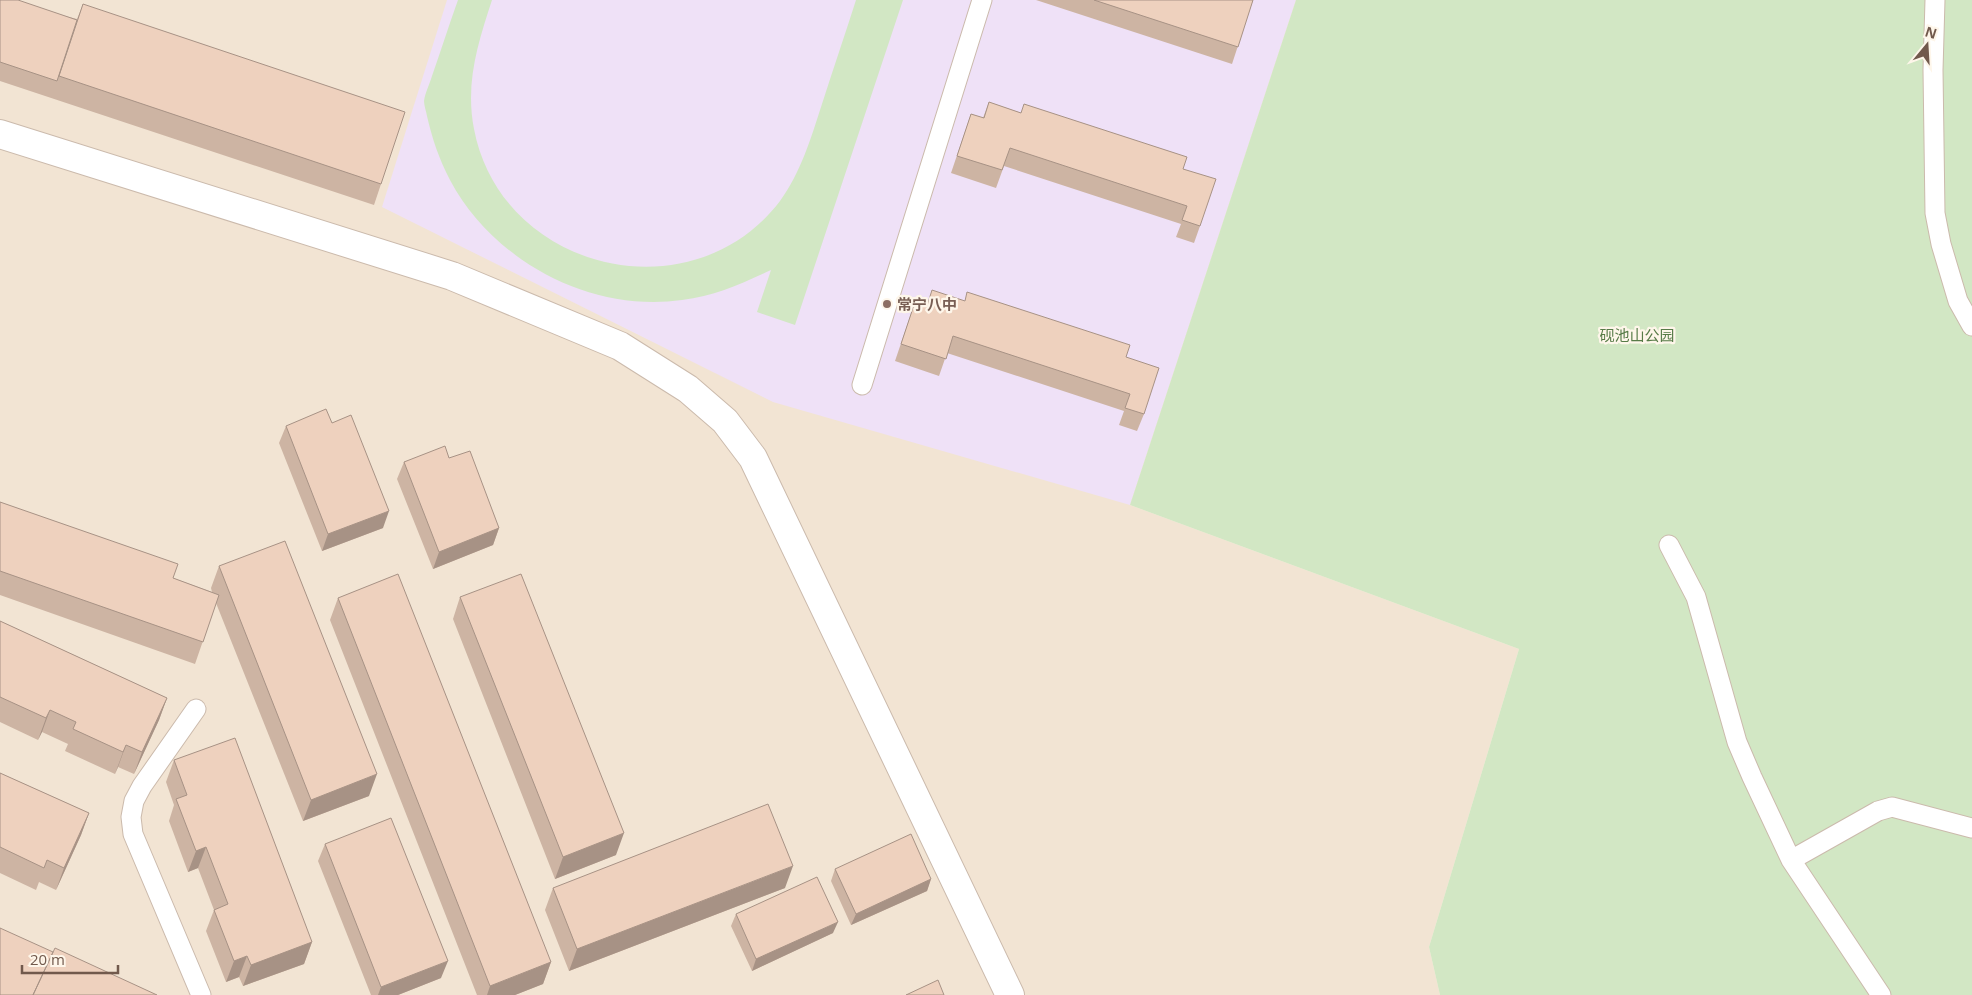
<svg xmlns="http://www.w3.org/2000/svg" width="1972" height="995" font-family="'Open Sans','Noto Sans SC',sans-serif">
	<style>
		.residential { fill: #f2e4d3 }
		.education { fill: #efe1f7 }
		.green { fill: #d2e7c4 }
		.lines { fill: none; stroke-linecap: round; stroke-linejoin: round }
		.lane-casing { stroke: #cbbaac; stroke-width: 21 }
		.street-casing { stroke: #cbbaac; stroke-width: 30 }
		.lane { stroke: #fff; stroke-width: 19 }
		.street { stroke: #fff; stroke-width: 28 }
		.wall { fill: #cdb4a3 }
		.shaded-wall { fill: #a79285 }
		.building { fill: #eed1be; stroke: #a79285 }
		.education-dot { fill: #8d6e63; stroke: #fef6ea; stroke-width: 2 }
		.labels { text-anchor: middle; dominant-baseline: central; stroke-width: 4.5; stroke-linejoin: round; paint-order: stroke }
		.education-label { font-size: 15px; font-weight: bold; fill: #785e54; stroke: #fef6ea; text-anchor: start }
		.park-label { font-size: 15px; fill: #577b47; stroke: #fef6ea }
	</style>
	<rect width="100%" height="100%" fill="#faf2e4"/>
	<path class="residential" d="M0 0H1296L1130 505 1519 649 1429 947 1440 995H0Z"/>
	<path class="education" d="M447 0H1296L1130 505 773 402 382 207Z"/>
	<path class="green" d="M458 0H492C478 43 465 83 474 129 501 271 692 317 780 201 801 172 811 138 822 104 833 69 845 35 856 0H903L795 325 757 312 771 270C741 284 715 296 682 300 590 313 493 261 450 180 439 159 432 138 427 116 426 111 424 105 424 101 425 93 430 83 432 76 441 50 449 25 458 0Z
		M1296 0H1972V995H1440L1429 947 1519 649 1130 505Z"/>
	<g class="lines">
		<defs>
			<path id="lane" d="M1935 0 1933 70 1935 213 1941 244 1958 301 1972 326
				M862 385 982 0
				M1669 545 1696 597 1737 742 1752 777 1791 860 1881 995
				M196 709 142 786 134 801 131 817 133 834 201 995
				M1791 860 1878 811 1892 807 1972 828"/>
			<path id="street" d="M0 134 452 276 620 346 688 389 725 421 753 458 1010 995"/>
		</defs>
		<use href="#lane" class="lane-casing"/>
		<use href="#street" class="street-casing"/>
		<use href="#lane" class="lane"/>
		<use href="#street" class="street"/>
	</g>
	<path class="wall" d="M0 0 77 19 83 4 381 184 374 205 0 81Z
		M1036 0H1253L1232 64Z
		M989 102 1183 169 1200 226 1194 243 1176 237 1181 224 1004 166 996 188 951 173 971 114 983 118Z
		M915 302 927 306 1126 357 1144 414 1137 431 1119 425 1124 411 947 353 939 376 895 361Z
		M286 426 383 528 322 551 279 443Z
		M449 458 499 528 493 545 433 569 397 479 404 462Z
		M0 502 173 578 212 592 211 588 219 566 369 796 303 821 216 603 195 664 0 595Z
		M460 597 616 855 555 879 453 619Z
		M338 598 551 962 543 984 515 995H477L330 620Z
		M0 621 167 698 159 720 134 774 118 767 115 774 65 751 68 744 42 732 38 740 0 722Z
		M174 760 312 942 304 964 243 986 239 977 226 982 206 931 214 910 198 868 188 872 169 821 174 805 166 782Z
		M0 773 89 813 81 835 56 890 39 882 36 890 0 873Z
		M325 844 441 978 398 995H371L318 861Z
		M835 869 931 879 927 891 851 925 831 881Z
		M553 888H785L569 971 545 910Z
		M736 914 833 933 752 971 731 926Z"/>
	<path class="shaded-wall" d="M389 511 383 528 322 551 328 534Z
		M499 528 493 545 433 569 439 552Z
		M167 698 159 720 134 774 142 752Z
		M50 710 42 732 38 740 46 718Z
		M126 745 118 767 115 774 123 752Z
		M377 774 369 796 303 821 311 800Z
		M89 813 81 835 56 890 64 868Z
		M624 833 616 855 555 879 563 857Z
		M206 847 198 868 188 872 196 851Z
		M793 866 785 888 569 971 577 949Z
		M931 879 927 891 851 925 856 914Z
		M838 922 833 933 752 971 756 959Z
		M312 942 304 964 243 986 251 965Z
		M247 956 239 977 226 982 234 961Z
		M448 961 441 978 398 995H378L381 987Z
		M551 962 543 984 515 995H487L490 986Z"/>
	<path class="building" d="M0 0H18L77 20 57 81 0 62Z
		M1094 0H1253L1238 47Z
		M83 4 405 112 381 184 59 76Z
		M989 102 1021 113 1024 104 1187 157 1183 169 1216 179 1200 226 1182 220 1187 206 1010 148 1002 170 957 156 971 114 984 118Z
		M932 290 965 301 967 292 1130 345 1126 357 1159 368 1144 414 1125 408 1130 394 953 336 946 359 901 344 915 302 927 306Z
		M326 409 332 423 351 415 389 511 328 534 286 426Z
		M445 446 449 458 470 451 499 528 439 552 404 462Z
		M0 502 178 564 173 578 219 595 203 642 0 571Z
		M285 541 377 774 311 800 219 566Z
		M398 574 551 962 490 986 338 598Z
		M521 574 624 833 563 857 460 597Z
		M0 621 167 698 142 752 126 745 123 752 73 729 76 722 50 710 46 718 0 697Z
		M235 738 312 942 251 965 247 956 234 961 214 910 228 904 206 847 196 851 176 799 187 795 174 760Z
		M0 773 89 813 64 868 47 860 44 868 0 847Z
		M768 804 793 866 577 949 553 888Z
		M391 818 448 961 381 987 325 844Z
		M911 834 931 879 856 914 835 869Z
		M817 877 838 922 756 959 736 914Z
		M0 928 53 952 33 995H0Z
		M55 948 157 995H33Z
		M938 980 944 995H906Z"/>
	<circle class="education-dot" cx="887" cy="304" r="5"/>
	<g class="labels">
		<g class="education-label">
			<text x="897" y="304">常宁八中</text>
		</g>
		<g class="park-label">
			<text x="1637" y="335">砚池山公园</text>
		</g>
	</g>
	<g transform="translate(1927 45) rotate(18)" stroke="#fef6ea" stroke-width="4" paint-order="stroke">
	<path d="M0-4L9 19L0 12L-9 19Z" fill="#71594c"/>
	<text y="-8" font-size="14" font-weight="bold" text-anchor="middle" fill="#71594c">N</text>
	</g>
	<path d="M22 965v8h96v-8" fill="none" stroke="#71594c" stroke-width="2.5"/>
	<text x="30" y="965" font-size="15" fill="#71594c" stroke="#fef6ea" stroke-width="4" paint-order="stroke">20 m</text>
</svg>
